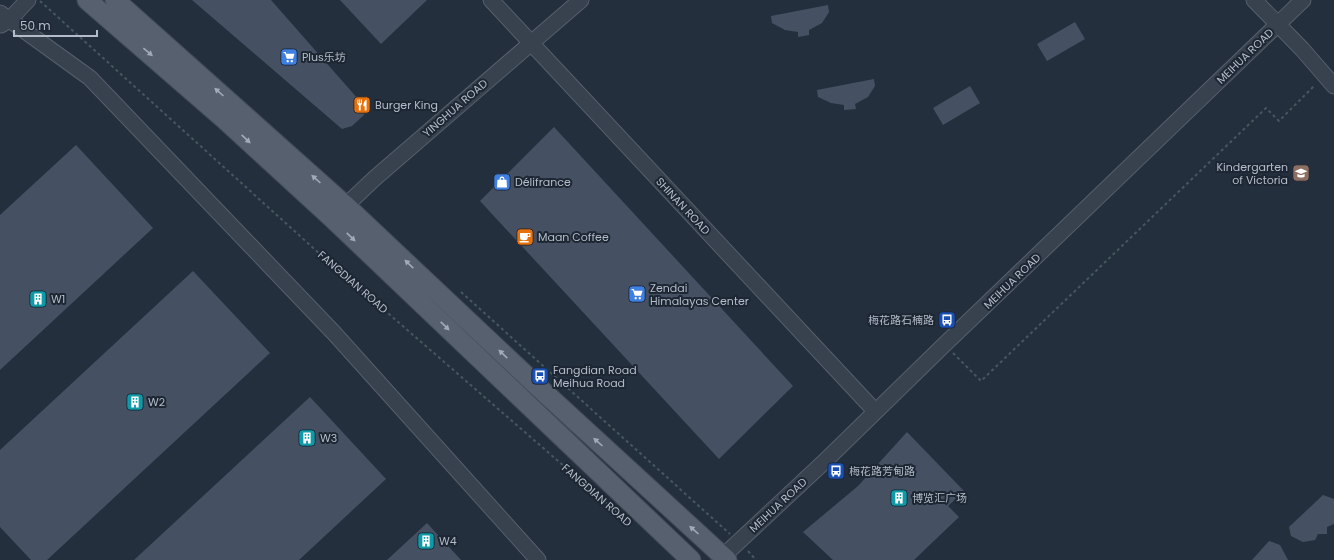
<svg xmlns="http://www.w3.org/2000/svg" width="1334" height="560" font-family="Poppins,'Noto Sans SC',sans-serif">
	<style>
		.building { fill: #455162 }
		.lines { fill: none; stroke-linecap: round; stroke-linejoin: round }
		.minor-casing { stroke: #565f6c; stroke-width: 17 }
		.major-casing { stroke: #414a57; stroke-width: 21 }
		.path { stroke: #44595c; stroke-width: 2; stroke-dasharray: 3 3; stroke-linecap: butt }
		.minor { stroke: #38414e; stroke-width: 15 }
		.major { stroke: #56606e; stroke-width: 19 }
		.oneway { fill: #a1aab7 }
		.labels { text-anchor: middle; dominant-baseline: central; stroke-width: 4; stroke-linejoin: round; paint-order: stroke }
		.street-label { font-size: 11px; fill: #b4bcc9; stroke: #1d2633 }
		.poi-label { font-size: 11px; fill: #b4bcc9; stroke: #1d2633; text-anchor: start }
	</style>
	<rect width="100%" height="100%" fill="#242f3e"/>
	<path class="building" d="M192 0H271L366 108 364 115 352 126 342 129Z
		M340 0H427L381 44Z
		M828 5 829 12 822 23 809 30V35L798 37V32L785 30 772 23 771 16Z
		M1075 22 1085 39 1047 61 1037 44Z
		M874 79 875 86 868 97 855 104 856 109 844 110V105L831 103 818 97 817 90Z
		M970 86 980 103 943 125 933 108Z
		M554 127 793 386 719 459 480 201Z
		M76 145 153 228 0 370V215Z
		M193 271 270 353 47 560H31L0 527V450Z
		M310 397 386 479 299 560H134Z
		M907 432 964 491 948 506 959 517 914 560H833L803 532 858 486Z
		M1323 495 1334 499V524L1327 527V534H1318L1315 540 1303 542 1291 536 1289 527Z
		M427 523 461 560H387Z
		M1269 541 1280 545 1288 560H1252Z"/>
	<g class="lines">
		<defs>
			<path id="minor" d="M491 0 875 411
				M1254 0 1302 49 1334 86
				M0 13 90 78 334 333 538 560
				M1 25 9 20 28 0
				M338 213 375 178 581 0
				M719 560 824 462 945 344 1303 0"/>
			<path id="major" d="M87 0 223 118 332 218 691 560
				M115 0 345 205 534 383 727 560"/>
		</defs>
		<use href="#minor" class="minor-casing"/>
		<use href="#major" class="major-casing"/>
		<path class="path" d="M40 1 321 255 626 520
			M461 292 730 534
			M953 353 981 381 1266 108 1279 121 1315 85
			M748 551 756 560"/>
		<use href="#minor" class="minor"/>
		<use href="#major" class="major"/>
	</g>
	<defs><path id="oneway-solid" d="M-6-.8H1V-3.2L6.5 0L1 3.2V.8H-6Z"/></defs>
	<g class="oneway">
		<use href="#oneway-solid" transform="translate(148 52) rotate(40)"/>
		<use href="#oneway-solid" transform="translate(219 92) rotate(-138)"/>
		<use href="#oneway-solid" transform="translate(246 139) rotate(43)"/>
		<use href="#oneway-solid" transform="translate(316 179) rotate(-138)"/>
		<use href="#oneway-solid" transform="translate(351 237) rotate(44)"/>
		<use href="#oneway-solid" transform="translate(409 264) rotate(-136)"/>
		<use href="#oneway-solid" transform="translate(445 326) rotate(44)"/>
		<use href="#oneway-solid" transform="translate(503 354) rotate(-136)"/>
		<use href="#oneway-solid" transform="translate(598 442) rotate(-138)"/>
		<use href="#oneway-solid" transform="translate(694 530) rotate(-138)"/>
	</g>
	<defs>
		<symbol id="supermarket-square" viewBox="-11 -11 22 22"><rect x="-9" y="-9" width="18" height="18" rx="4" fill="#3f7fe0" stroke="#1d2633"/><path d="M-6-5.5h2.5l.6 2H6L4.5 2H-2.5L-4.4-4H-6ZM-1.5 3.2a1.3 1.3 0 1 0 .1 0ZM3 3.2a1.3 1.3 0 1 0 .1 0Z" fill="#fff"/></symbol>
		<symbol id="restaurant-square" viewBox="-11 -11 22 22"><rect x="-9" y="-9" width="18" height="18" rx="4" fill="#e8710a" stroke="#1d2633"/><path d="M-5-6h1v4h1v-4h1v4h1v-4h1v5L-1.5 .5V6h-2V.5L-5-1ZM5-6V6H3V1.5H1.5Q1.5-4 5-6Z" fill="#fff"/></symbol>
		<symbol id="school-square" viewBox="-11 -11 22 22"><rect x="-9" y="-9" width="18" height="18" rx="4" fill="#8d6e63" stroke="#1d2633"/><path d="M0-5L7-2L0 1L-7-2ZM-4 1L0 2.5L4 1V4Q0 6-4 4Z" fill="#fff"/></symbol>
		<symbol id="shop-square" viewBox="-11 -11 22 22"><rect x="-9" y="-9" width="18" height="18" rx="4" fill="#3f7fe0" stroke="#1d2633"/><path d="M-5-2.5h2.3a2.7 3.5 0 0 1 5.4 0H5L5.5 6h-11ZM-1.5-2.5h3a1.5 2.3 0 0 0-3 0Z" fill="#fff"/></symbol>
		<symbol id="cafe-square" viewBox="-11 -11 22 22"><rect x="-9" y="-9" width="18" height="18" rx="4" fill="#e8710a" stroke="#1d2633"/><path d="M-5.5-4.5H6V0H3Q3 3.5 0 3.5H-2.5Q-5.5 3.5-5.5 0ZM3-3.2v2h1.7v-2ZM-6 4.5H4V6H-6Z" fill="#fff"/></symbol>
		<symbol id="building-square" viewBox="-11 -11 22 22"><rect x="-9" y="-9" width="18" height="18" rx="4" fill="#0f9aa8" stroke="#1d2633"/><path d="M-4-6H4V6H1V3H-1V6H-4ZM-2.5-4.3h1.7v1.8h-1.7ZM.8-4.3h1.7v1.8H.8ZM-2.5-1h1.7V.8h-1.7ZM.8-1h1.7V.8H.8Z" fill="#fff"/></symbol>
		<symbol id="bus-square" viewBox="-11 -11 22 22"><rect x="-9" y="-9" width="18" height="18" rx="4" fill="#1a4fb4" stroke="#1d2633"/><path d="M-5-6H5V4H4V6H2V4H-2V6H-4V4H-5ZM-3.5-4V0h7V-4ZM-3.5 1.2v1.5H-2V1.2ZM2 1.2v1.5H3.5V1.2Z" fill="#fff"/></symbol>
	</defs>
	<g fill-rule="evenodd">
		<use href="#supermarket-square" x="279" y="47" width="20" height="20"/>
		<use href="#restaurant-square" x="352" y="95" width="20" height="20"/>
		<use href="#school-square" x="1291" y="163" width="20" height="20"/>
		<use href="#shop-square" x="492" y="172" width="20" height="20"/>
		<use href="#cafe-square" x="515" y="227" width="20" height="20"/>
		<use href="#supermarket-square" x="627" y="284" width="20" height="20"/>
		<use href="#building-square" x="28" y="289" width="20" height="20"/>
		<use href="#bus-square" x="937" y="310" width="20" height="20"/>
		<use href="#bus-square" x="530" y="366" width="20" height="20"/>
		<use href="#building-square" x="125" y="392" width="20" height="20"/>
		<use href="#building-square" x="297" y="428" width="20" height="20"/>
		<use href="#bus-square" x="826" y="461" width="20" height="20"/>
		<use href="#building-square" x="889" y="488" width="20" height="20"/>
		<use href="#building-square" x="416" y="531" width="20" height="20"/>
	</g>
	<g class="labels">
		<g class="street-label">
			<text transform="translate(1245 56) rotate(-44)">MEIHUA ROAD</text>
			<text transform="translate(455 108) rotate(-41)">YINGHUA ROAD</text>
			<text transform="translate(683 206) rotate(47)">SHINAN ROAD</text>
			<text transform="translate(1012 281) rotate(-44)">MEIHUA ROAD</text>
			<text transform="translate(353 282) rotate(41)">FANGDIAN ROAD</text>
			<text transform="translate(597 495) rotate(41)">FANGDIAN ROAD</text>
			<text transform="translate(778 505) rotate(-43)">MEIHUA ROAD</text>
		</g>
		<g class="poi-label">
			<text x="302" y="57">Plus乐坊</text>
			<text x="375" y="105">Burger King</text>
			<text x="1288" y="167" text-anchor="end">Kindergarten<tspan x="1288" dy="13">of Victoria</tspan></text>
			<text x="515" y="182">Délifrance</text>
			<text x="538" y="237">Maan Coffee</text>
			<text x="650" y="288">Zendai<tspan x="650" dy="13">Himalayas Center</tspan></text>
			<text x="51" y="299">W1</text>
			<text x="934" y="320" text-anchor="end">梅花路石楠路</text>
			<text x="553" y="370">Fangdian Road<tspan x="553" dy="13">Meihua Road</tspan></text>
			<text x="148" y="402">W2</text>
			<text x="320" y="438">W3</text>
			<text x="849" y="471">梅花路芳甸路</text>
			<text x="912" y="498">博览汇广场</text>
			<text x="439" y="541">W4</text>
		</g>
	</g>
	<path d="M14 30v6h83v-6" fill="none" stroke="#b4bcc9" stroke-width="2"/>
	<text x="20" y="30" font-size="12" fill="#b4bcc9" stroke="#1d2633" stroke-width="3" paint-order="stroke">50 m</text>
</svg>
